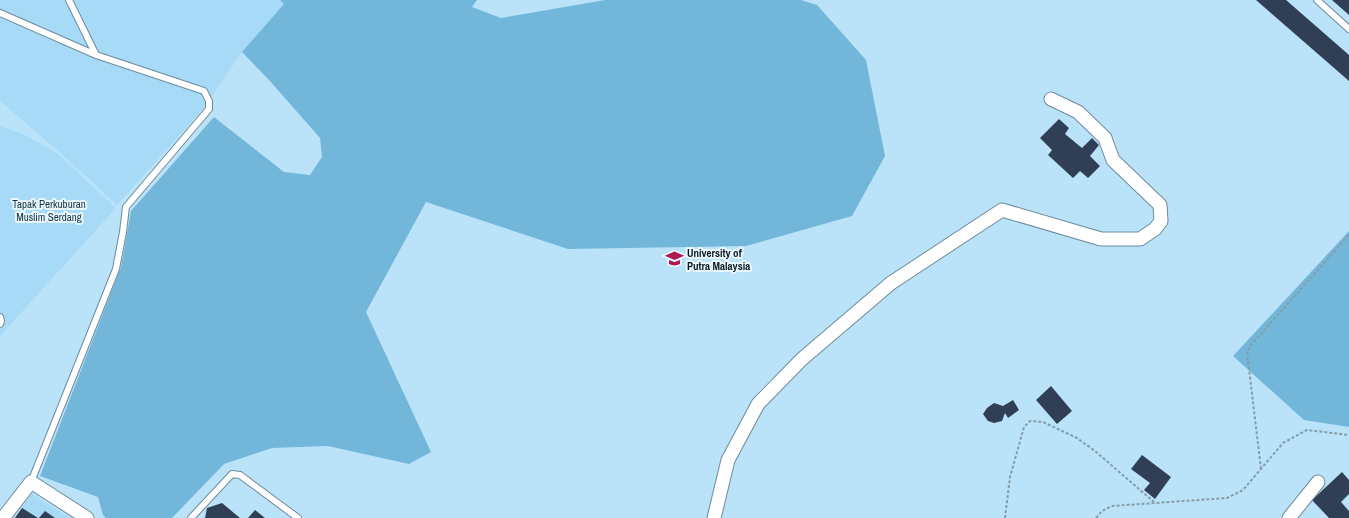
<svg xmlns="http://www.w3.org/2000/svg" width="1349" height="518" font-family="'Archivo Narrow',sans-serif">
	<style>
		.built { fill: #bae3fa }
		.green { fill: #a6daf6 }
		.forest { fill: #72b7da }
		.building { fill: #313f56 }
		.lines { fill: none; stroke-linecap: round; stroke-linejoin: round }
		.service-casing { stroke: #6c8b9b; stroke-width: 8 }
		.minor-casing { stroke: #6c8b9b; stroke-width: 15 }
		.path { stroke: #869ca7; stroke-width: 2; stroke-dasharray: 3 2; stroke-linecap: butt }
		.service { stroke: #fff; stroke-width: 6 }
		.minor { stroke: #fff; stroke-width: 13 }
		.labels { text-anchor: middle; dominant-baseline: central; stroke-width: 4; stroke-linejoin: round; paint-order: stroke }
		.park-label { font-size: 11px; fill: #153545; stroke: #eaf7fe }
		.poi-label { font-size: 11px; font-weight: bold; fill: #0d1920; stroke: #eaf7fe; text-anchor: start }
	</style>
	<rect width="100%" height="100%" fill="#d1ecfa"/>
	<path class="built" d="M0 0H1349V518H0Z"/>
	<path class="green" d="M0 0H280L284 4 242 52 203 109 117 205 56 149 0 101Z
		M0 126 25 135 58 154 116 208 0 336Z
		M32 494 70 518H13Z"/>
	<path class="forest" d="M280 0H477L472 7 501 18 605 0H801L817 5 866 60 885 156 852 216 746 246 568 249 426 202 366 312 431 452 409 464 328 446 272 448 224 464 172 518H106L103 515 98 497 40 476 121 267 131 211 214 117 284 172 310 175 322 157 320 138 269 80 242 52 284 4Z
		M1349 231V427L1304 420 1233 356Z"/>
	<path class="building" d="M1256 0H1286L1349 55V81Z
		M1332 0H1349V15Z
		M1059 119 1069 128 1065 134 1082 148 1092 138 1099 145 1090 156 1100 166 1088 178 1080 171 1073 178 1048 155 1052 150 1040 138Z
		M1051 386 1072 411 1057 424 1036 400Z
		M1013 400 1019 410 1008 418 1005 413 1002 421 994 423 988 421 983 414 987 408 994 403 1003 406Z
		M1142 455 1171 477 1155 499 1144 490 1150 483 1131 469Z
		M1342 472 1349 480V494L1341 502 1349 511V518H1329L1312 500Z
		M222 503 240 518H205L207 508Z
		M22 508 38 518H15Z
		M255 510 265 518H248Z
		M45 511 55 518H39Z"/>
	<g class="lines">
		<defs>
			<path id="service" d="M69 0 96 55
				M1317 0 1349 29
				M0 13 96 55 204 91 209 101V109L126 207 123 232 116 269 31 482
				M0 317 1 321 0 324
				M191 518 232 474 240 475 298 518"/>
			<path id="minor" d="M3 518 31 482 87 518
				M714 518 728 460 758 404 802 359 891 283 1002 210 1101 239H1140L1155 229 1161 221 1160 205 1113 160 1105 138 1078 112 1051 99
				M1289 518 1318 482"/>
		</defs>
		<use href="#service" class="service-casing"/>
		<use href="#minor" class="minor-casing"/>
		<path class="path" d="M1261 469 1247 352 1251 345 1349 235
			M1005 518 1010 477 1024 427 1030 421 1043 422 1077 438 1095 451 1154 502
			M1096 518 1102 511 1112 506 1227 498 1243 490 1283 443 1307 430 1349 435"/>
		<use href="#service" class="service"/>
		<use href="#minor" class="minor"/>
	</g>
	<defs>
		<symbol id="university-bare" viewBox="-9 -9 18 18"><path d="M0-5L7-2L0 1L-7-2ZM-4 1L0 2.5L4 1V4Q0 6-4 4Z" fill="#ac1b51" stroke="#eaf7fe" stroke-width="2.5" paint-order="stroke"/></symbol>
	</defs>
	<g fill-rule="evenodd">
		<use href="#university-bare" x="662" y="246" width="25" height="25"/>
	</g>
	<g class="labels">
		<g class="park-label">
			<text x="49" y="204">Tapak Perkuburan<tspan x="49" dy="13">Muslim Serdang</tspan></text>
		</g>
		<g class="poi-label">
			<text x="687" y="253">University of<tspan x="687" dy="13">Putra Malaysia</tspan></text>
		</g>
	</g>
</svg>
